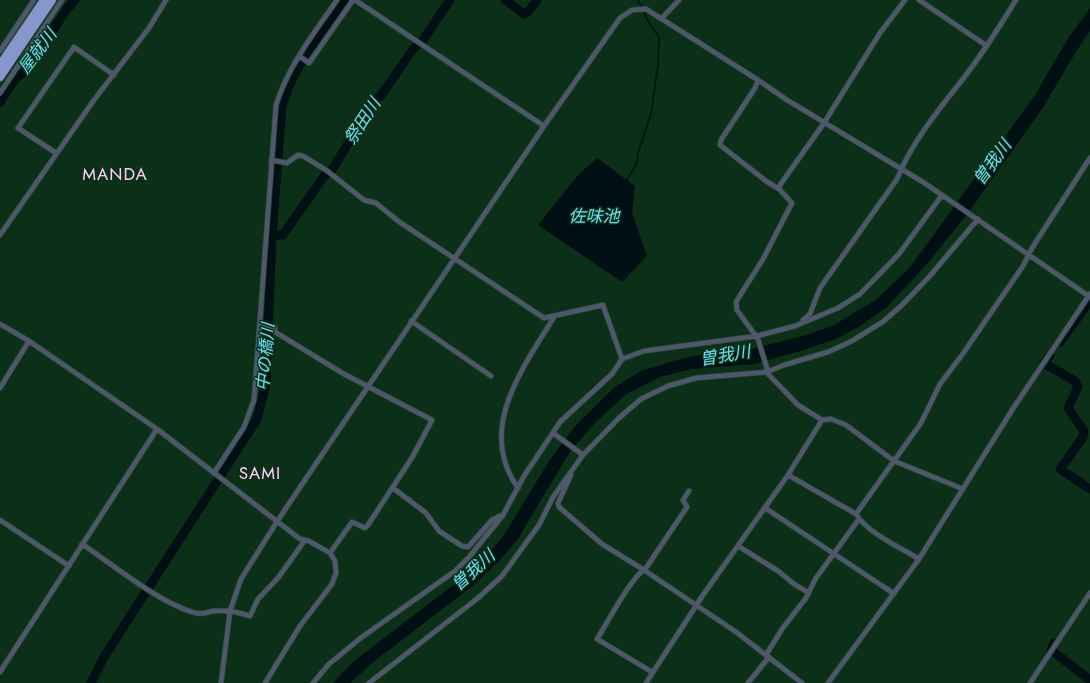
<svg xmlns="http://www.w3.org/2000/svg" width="1090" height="683" font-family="Jost,'Noto Sans JP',sans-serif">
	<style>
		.water { fill: #000f14 }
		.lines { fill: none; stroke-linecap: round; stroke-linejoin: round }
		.stream { stroke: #000f14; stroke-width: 1.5 }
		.river { stroke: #000f14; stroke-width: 9 }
		.minor-casing { stroke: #274b33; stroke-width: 6 }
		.motorway-casing { stroke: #274b33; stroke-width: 10 }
		.minor { stroke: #50576d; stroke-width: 4.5 }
		.motorway { stroke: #8797cd; stroke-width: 8 }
		.labels { text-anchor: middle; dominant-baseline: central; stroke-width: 3; stroke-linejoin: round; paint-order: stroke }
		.water-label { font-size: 17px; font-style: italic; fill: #66e0f5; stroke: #0b2f17 }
		.neighbourhood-label { font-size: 17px; letter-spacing: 1px; fill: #ffccf7; stroke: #0b2f17 }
	</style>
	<rect width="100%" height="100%" fill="#0b2f17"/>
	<path class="water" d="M1090 8V31L1077 50 1042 109 971 209 927 264 886 308 860 326 838 338 804 350 754 364 692 369 660 377 625 395 595 423 571 450 517 540 500 560 475 584 372 663 350 683H333L354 661 468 574 486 557 504 535 551 458 577 424 615 387 643 370 689 357 710 353 752 349 806 335 834 325 877 299 911 266 1035 95 1069 37Z
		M597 158 635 186 632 213 647 256 622 282 538 225 579 174Z"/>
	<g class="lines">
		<path class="stream" d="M627 180 637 163 638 153 651 114 658 65 659 37 648 21 638 0"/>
		<path class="river" d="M505 0 524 14 528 12 537 0
			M0 102 15 79 28 69 39 44 51 33 66 10 75 0
			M272 235H283L324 176 332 170 372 104 382 94 414 48 423 40 450 0
			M1060 342 1090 301
			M1050 355 1044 363 1075 381 1078 387 1068 408 1084 431 1083 437 1060 469 1090 489
			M1054 643 1051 650 1090 680
			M91 683 104 657 257 419 266 383 272 235 282 106C293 67 321 34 344 0"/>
		<defs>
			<path id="minor" d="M355 0 544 126 620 18 632 10 646 9 758 80 787 100 923 182 1090 297
				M919 0 987 46
				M662 18 679 0
				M0 51 34 0
				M299 56 309 63 353 0
				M758 80 755 88 721 140 720 145 766 181 779 189 792 203 763 259 736 302 737 310 758 339 769 375 798 405 822 420 831 419 846 425 894 461 963 489
				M0 93 62 0
				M56 153 18 128 74 47 114 75
				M271 160 287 163 298 155 303 156 326 170 364 200 376 203 398 221 544 318 603 305 622 359
				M779 189 780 185 824 123 880 33 905 0
				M0 235 94 100 149 28 166 0
				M803 320 810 314 820 288 897 179C911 144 936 113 959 84 980 58 998 29 1016 0
				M411 321 491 376
				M0 324 29 341 157 429 300 539 309 541 330 553 335 561 336 573 332 584 300 626 265 683
				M260 326 275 327V332L344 374 432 420 413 456 368 525 365 528 352 522 330 553
				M0 388 29 341
				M553 433 583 455
				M214 473 244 427 254 400 276 105C288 66 314 33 337 0
				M571 475 558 503 559 507 602 544 644 570 736 632 802 683
				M788 475 856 514C866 532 901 548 919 559
				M393 488 426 513 439 531 462 546 468 547 492 520 500 516
				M518 488C476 429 523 368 554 317
				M765 508 893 593
				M856 514 921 423 940 384 962 355 1023 266 1032 248 1090 158
				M0 520 69 566
				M82 544C113 565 157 601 192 612 201 615 205 613 213 611 225 610 238 612 250 616L258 599 278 578 305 540
				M738 546 778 571 794 584 809 593
				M766 655 782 629 806 598 816 578 859 519
				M0 672 157 429
				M652 672 597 639C608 622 631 577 646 568L687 507 683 500 689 491
				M221 683 230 611 241 579 278 520 338 431 544 126
				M313 683 329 664 362 637 455 571 469 557 503 515 524 476 560 422 612 374 622 359 644 351 757 336 795 326 838 308 860 294 899 254 942 195
				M369 683 478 598 502 576 539 525 553 497 583 455 619 418 641 399 668 386 696 378 767 372 784 365 828 352 852 341 884 321 902 305 929 277 978 219
				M646 683 703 595 788 475 822 420
				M748 683 769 657
				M828 683 919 559 1014 407 1090 294
				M1030 683 1090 593"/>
			<path id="motorway" d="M0 65 44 0
				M0 77 52 0"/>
		</defs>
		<use href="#minor" class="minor-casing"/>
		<use href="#motorway" class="motorway-casing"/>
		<use href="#minor" class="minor"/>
		<use href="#motorway" class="motorway"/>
	</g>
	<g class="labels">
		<g class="water-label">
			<text transform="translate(37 51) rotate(-53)">屋就川</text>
			<text transform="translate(362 121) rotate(-57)">祭田川</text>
			<text transform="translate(992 162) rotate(-54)">曽我川</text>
			<text x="594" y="216">佐味池</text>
			<text transform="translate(725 355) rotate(-9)">曽我川</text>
			<text transform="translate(265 357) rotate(-85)">中の橋川</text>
			<text transform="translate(473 570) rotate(-42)">曽我川</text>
		</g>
		<g class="neighbourhood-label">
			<text x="115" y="174">MANDA</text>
			<text x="260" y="473">SAMI</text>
		</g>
	</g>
</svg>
